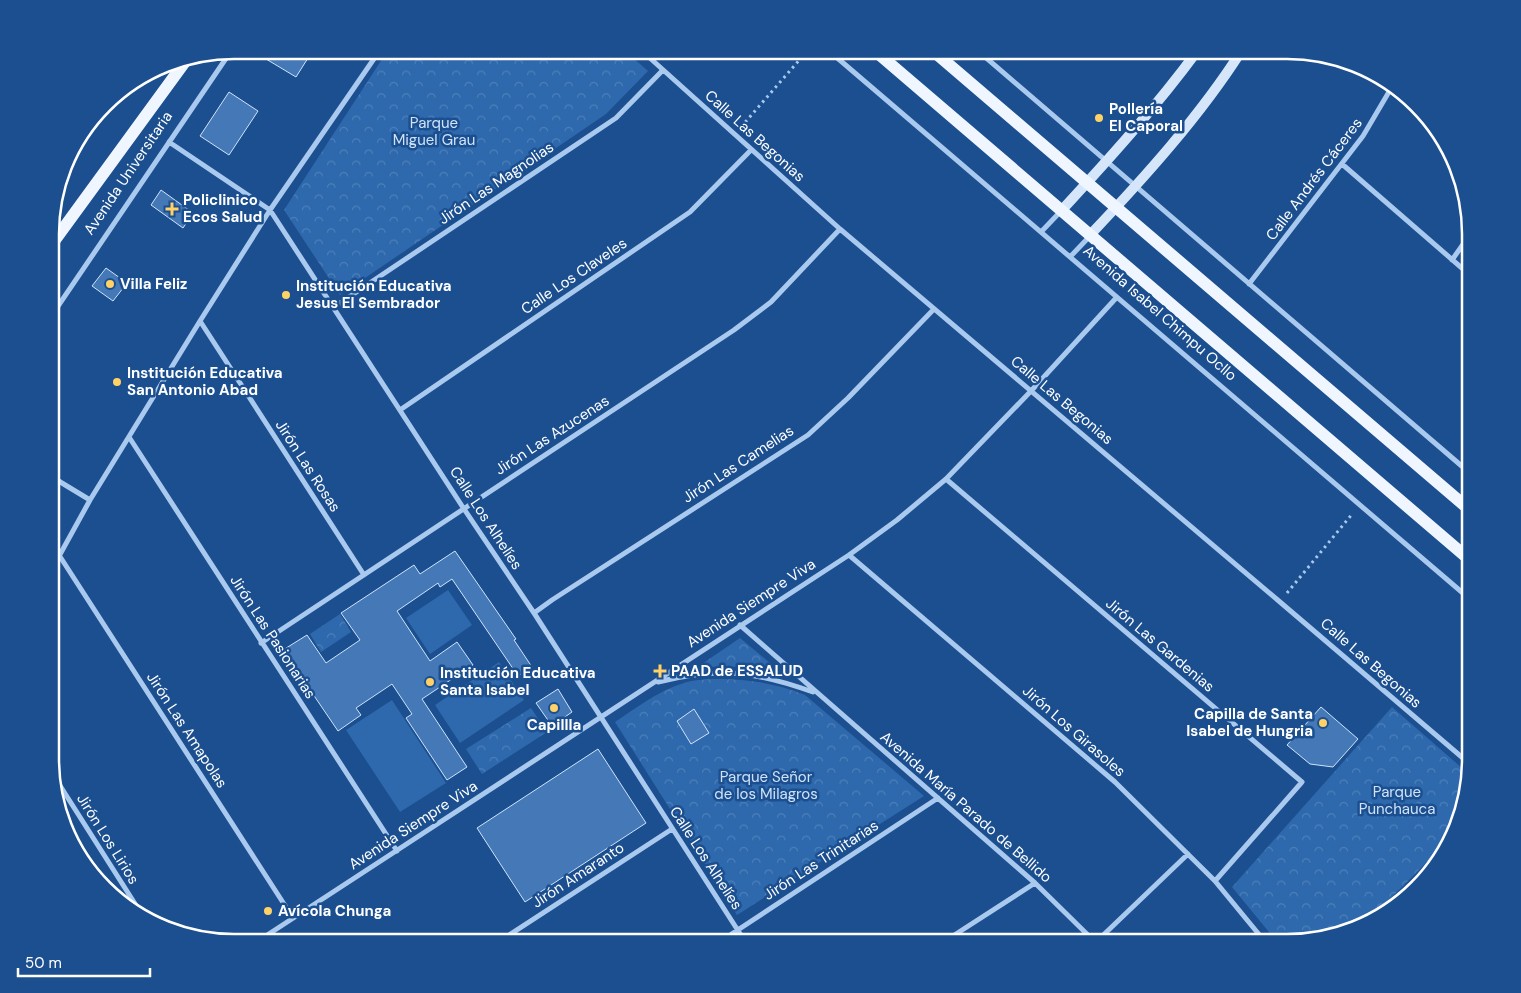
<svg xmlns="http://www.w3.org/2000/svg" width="1521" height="993" font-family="'DM Sans',sans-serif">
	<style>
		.grass { fill: #2e69ad }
		.forest { fill: url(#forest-crowns) }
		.building { fill: #4478b7; stroke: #cfe3fa }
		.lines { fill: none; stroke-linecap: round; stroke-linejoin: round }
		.path { stroke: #a9c9ee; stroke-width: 3; stroke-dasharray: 2.5 4; stroke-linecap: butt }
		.lane { stroke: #a9c9ee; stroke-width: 4 }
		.street { stroke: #a9c9ee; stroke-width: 5 }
		.secondary { stroke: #d6e6fa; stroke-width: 10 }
		.primary { stroke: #f0f6ff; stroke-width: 12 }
		.poi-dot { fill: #ffd166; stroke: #1b4f8f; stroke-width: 2 }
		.labels { text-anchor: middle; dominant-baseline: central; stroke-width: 5; stroke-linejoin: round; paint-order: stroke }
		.poi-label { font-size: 15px; font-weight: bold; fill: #fff; stroke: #1b4f8f; text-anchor: start }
		.park-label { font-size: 15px; fill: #cfe3fa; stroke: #1b4f8f }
		.street-label { font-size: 15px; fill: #fff; stroke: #1b4f8f }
		.rim { fill: none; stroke: #fff; stroke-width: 2.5 }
	</style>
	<defs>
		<pattern id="forest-crowns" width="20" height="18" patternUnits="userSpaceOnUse" patternTransform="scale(1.25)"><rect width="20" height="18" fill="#2e69ad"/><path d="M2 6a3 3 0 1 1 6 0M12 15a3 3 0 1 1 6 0" fill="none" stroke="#4d80b9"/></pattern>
	</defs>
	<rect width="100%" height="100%" fill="#1b4f8f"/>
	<path class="grass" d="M448 590 472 625 430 654 406 618Z
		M499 662 524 700 460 743 435 705Z
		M392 700 446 783 400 812 346 730Z"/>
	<path class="forest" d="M388 50H624L648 71 606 114 340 295 284 210Z
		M340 614 351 632 321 652 310 634Z
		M740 638 787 677C757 666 728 665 696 668Z
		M724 679C752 680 778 684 805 695L924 796 737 915 615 722C636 708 657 692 681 684 695 679 709 679 724 679Z
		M1392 707 1470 775 1461 818 1452 837 1398 891 1364 923 1299 943H1278L1232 887Z
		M531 708 547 732 482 774 466 749Z"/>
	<path class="building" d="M251 50H295L308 58 296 77Z
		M229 92 258 111 229 155 200 136Z
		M161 190 193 213 183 228 151 205Z
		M106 268 127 283 113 301 92 286Z
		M455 551 516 639 514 640 532 667 518 676 452 579 440 587 438 583 397 611 430 661 457 642 473 665 422 699 467 767 447 780 406 718 412 714 392 684 356 708 361 715 338 731 283 650 307 635 326 663 360 640 341 613 414 565 420 574Z
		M558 689 572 712 552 726 536 703Z
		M1321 707 1358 739 1333 767 1310 764 1287 745Z
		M694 709 709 733 691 744 677 721Z
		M598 749 646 823 525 902 477 828Z"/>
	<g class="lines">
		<path class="path" d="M741 127 808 50
			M1287 593 1353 513"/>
		<path class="lane" d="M62 176 87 135 120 91"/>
		<path class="street" d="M641 50 840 229 1280 602 1471 765
			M828 50 1471 600
			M977 50 1471 474
			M169 142 270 210 464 509 534 613 746 943
			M1342 164 1471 276
			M1041 232 1061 211
			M1070 257 1090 236
			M1452 260 1471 233
			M1249 284 1363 136 1393 85
			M334 307 616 118 663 70
			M52 315 231 51
			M200 321 364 575
			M400 410 690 212 751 150
			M129 437 397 851
			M52 477 90 500
			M946 479 1302 782 1215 881
			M59 555 293 918
			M849 555 1115 782 1215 881 1266 943
			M52 569 90 500 200 321 270 210 380 50
			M534 613 552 600 808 435 848 398 934 309
			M740 625 1035 883 1096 943
			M261 643 734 330 771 302 840 229
			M658 682C718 667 755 671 813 692
			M52 773 144 918
			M1096 942 1188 854
			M255 943 849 555 897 520 946 479 1031 391 1117 297
			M497 943 672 829
			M718 943 938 798
			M942 943 1035 883"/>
		<path class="secondary" d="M1061 211C1109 159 1156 107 1198 50
			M1090 235C1144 178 1200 116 1242 50"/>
		<path class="primary" d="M874 50 1471 561
			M932 50 1471 511
			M52 244 187 59"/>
	</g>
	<g class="poi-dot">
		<circle cx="1099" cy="118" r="5"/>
		<path d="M169.5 201.5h5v5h5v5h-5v5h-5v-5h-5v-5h5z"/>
		<circle cx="110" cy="284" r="5"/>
		<circle cx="286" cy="295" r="5"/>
		<circle cx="117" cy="382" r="5"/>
		<path d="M657.5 663.5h5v5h5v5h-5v5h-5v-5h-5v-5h5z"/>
		<circle cx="430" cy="682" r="5"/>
		<circle cx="554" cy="708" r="5"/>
		<circle cx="1323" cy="723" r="5"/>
		<circle cx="268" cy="911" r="5"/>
	</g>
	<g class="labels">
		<g class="poi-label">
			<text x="1109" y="109">Pollería<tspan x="1109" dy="17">El Caporal</tspan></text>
			<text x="183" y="200">Policlinico<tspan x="183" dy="17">Ecos Salud</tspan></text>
			<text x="120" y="284">Villa Feliz</text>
			<text x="296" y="286">Institución Educativa<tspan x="296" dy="17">Jesus El Sembrador</tspan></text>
			<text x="127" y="373">Institución Educativa<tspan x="127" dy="17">San Antonio Abad</tspan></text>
			<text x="671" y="671">PAAD de ESSALUD</text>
			<text x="440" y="673">Institución Educativa<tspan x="440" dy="17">Santa Isabel</tspan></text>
			<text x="1313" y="714" text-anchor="end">Capilla de Santa<tspan x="1313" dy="17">Isabel de Hungria</tspan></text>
			<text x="554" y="725" text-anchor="middle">Capillla</text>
			<text x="278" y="911">Avícola Chunga</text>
		</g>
		<g class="park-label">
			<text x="434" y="123">Parque<tspan x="434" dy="17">Miguel Grau</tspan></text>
			<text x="766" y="777">Parque Señor<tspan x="766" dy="17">de los Milagros</tspan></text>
			<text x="1397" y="792">Parque<tspan x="1397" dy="17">Punchauca</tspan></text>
		</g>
		<g class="street-label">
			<text transform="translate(755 136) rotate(42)">Calle Las Begonias</text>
			<text transform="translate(128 173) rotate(-56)">Avenida Universitaria</text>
			<text transform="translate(1314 179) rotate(-53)">Calle Andrés Cáceres</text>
			<text transform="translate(496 183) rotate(-34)">Jirón Las Magnolias</text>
			<text transform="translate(574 276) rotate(-34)">Calle Los Claveles</text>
			<text transform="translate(1160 313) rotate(41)">Avenida Isabel Chimpu Ocllo</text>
			<text transform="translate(1062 400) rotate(40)">Calle Las Begonias</text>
			<text transform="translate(552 435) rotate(-33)">Jirón Las Azucenas</text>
			<text transform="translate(738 464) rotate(-33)">Jirón Las Camelias</text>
			<text transform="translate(308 466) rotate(57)">Jirón Las Rosas</text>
			<text transform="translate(486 518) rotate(57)">Calle Los Alhelíes</text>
			<text transform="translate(751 603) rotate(-33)">Avenida Siempre Viva</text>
			<text transform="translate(273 637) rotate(57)">Jirón Las Pasionarias</text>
			<text transform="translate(1160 645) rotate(40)">Jirón Las Gardenias</text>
			<text transform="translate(1371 663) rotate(41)">Calle Las Begonias</text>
			<text transform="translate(187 730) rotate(57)">Jirón Las Amapolas</text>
			<text transform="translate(1074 731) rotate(41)">Jirón Los Girasoles</text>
			<text transform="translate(966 807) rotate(41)">Avenida María Parado de Bellido</text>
			<text transform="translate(413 825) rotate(-33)">Avenida Siempre Viva</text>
			<text transform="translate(108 839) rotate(58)">Jirón Los Lirios</text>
			<text transform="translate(706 858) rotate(57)">Calle Los Alhelíes</text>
			<text transform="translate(821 860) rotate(-33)">Jirón Las Trinitarias</text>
			<text transform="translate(578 875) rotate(-33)">Jirón Amaranto</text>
		</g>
	</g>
	<path d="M0 0H1521V993H0ZM234 59H1287A175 175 0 0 1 1462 234V759A175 175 0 0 1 1287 934H234A175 175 0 0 1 59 759V234A175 175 0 0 1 234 59Z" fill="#1b4f8f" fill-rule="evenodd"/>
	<path class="rim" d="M234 59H1287A175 175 0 0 1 1462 234V759A175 175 0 0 1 1287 934H234A175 175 0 0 1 59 759V234A175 175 0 0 1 234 59Z"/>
	<path d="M18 968v8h132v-8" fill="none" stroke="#ffffff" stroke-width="2.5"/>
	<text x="25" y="968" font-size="15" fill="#ffffff" stroke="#1b4f8f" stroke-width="4" paint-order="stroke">50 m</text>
</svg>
